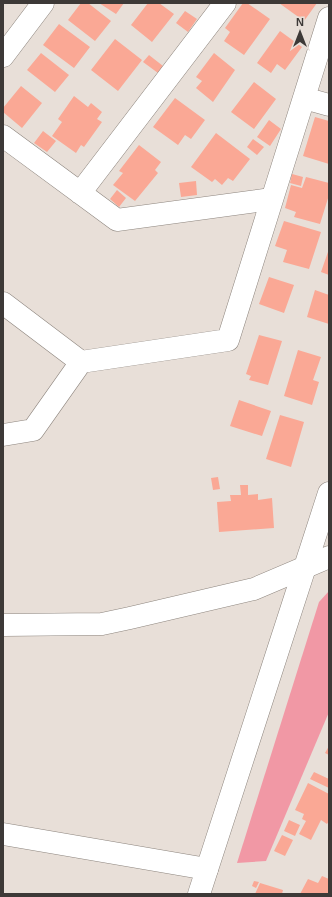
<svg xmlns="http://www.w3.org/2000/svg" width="332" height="897" font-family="Arial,sans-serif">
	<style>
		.green { fill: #f198a5 }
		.building { fill: #faa895 }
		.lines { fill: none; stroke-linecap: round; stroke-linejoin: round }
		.minor-casing { stroke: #8d857e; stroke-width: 23 }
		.tertiary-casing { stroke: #8d857e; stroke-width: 23 }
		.minor { stroke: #fff; stroke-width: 22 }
		.tertiary { stroke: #fff; stroke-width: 22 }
	</style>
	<rect width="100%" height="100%" fill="#e8dfd8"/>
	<path class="green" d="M329 591V712L266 861 237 863 319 602Z"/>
	<path class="building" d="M81 3H88L111 21 95 41 68 20Z
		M99 3H124L116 14Z
		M148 3H159L174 14 152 42 131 25Z
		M243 3H247L270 19 244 55 224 41 230 32 225 28Z
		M279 3H317L304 21Z
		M185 11 197 19 188 32 176 23Z
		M59 24 90 47 74 68 43 45Z
		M280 31 302 47 285 70 277 64 271 73 257 63Z
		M115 39 142 60 118 91 91 70Z
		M41 53 69 75 55 92 27 70Z
		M214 53 235 70 213 102 196 88 202 81 196 77Z
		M149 55 163 66 158 73 143 62Z
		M254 82 276 99 254 129 231 112Z
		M21 86 42 103 22 128 3 112V108Z
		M74 96 88 107 91 103 102 112 97 119 102 122 84 147 81 145 76 153 52 136 62 122 58 119Z
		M175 98 205 120 191 139 185 135 178 145 153 127Z
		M315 117 329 121V164L303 156Z
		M269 120 281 129 270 146 257 137Z
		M43 131 56 141 47 152 34 143Z
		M216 133 250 159 233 181 228 178 222 185 215 179 212 182 191 167Z
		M253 139 264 147 257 155 247 147Z
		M139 145 161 162 155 170 158 173 135 201 113 185 123 173 119 171Z
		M292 174 303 177 301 186 290 183Z
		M306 177 329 183V195L320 224 294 217 296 212 285 208 291 185 302 188Z
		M196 181 197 195 181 197 179 183Z
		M117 190 126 198 119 207 110 199Z
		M284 221 321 232 309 269 283 262 287 250 275 246Z
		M329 249V275L321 272Z
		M269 277 294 285 284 313 259 304Z
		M315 290 329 295V324L307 317Z
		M259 335 282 341 268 385 249 380 251 376 246 374Z
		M298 350 321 357 313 380 319 382 312 405 284 396Z
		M239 400 271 411 262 436 230 426Z
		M280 415 304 422 291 467 266 459Z
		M218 477 220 489 213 490 211 478Z
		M240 485H248V495L258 494V500L272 498 274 528 219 532 217 502 231 501 230 495H241Z
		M329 746V755L325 753Z
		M314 772 329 779V788L310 779Z
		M308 783 329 794V821L327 824 321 820 311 840 299 834 306 821 302 819 304 814 295 810Z
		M289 820 300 825 295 836 284 831Z
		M282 835 293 840 285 856 274 851Z
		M322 876 329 879V894H300L308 879 318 883Z
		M254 881 259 882 256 888 252 886Z
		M260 883 283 890 282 894H255Z"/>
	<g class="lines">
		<defs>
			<path id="minor" d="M3 56 43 3
				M304 98 329 105
				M3 136 117 220 272 199
				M80 193 225 3
				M3 303 81 362
				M3 435 33 430 81 362 228 340 329 18
				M3 625 102 624 130 618 254 589 329 557
				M3 834 207 869"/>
			<path id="tertiary" d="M199 894 329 493"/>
		</defs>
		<use href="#minor" class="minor-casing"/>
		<use href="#tertiary" class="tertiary-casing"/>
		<use href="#minor" class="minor"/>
		<use href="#tertiary" class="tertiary"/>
	</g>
	<rect width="332" height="897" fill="none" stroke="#3d3937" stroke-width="8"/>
	<g transform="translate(300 32)" stroke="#e8dfd8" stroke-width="3" paint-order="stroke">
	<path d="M0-3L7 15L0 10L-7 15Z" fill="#3d3937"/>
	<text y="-6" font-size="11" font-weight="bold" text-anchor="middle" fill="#3d3937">N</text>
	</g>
</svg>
